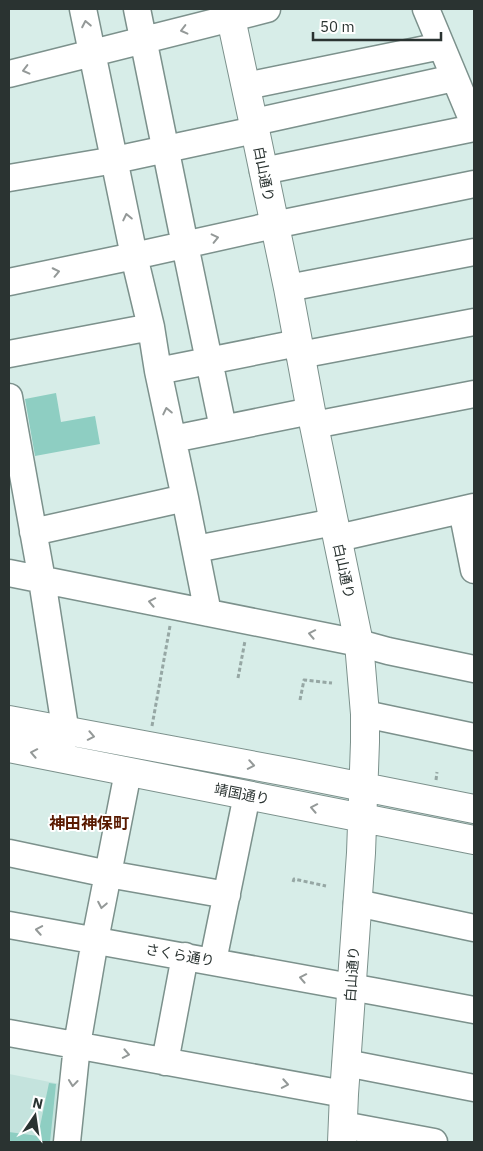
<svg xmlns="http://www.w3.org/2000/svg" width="483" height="1151" font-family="'IBM Plex Sans','Noto Sans JP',sans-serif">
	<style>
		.built { fill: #c4e3dd }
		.green { fill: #8ecec2 }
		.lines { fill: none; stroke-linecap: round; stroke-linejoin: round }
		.minor-casing { stroke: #7c918c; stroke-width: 29 }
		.major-casing { stroke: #7c918c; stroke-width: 30 }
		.path { stroke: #96a7a4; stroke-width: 3; stroke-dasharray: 4 2.5; stroke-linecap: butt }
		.minor { stroke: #fff; stroke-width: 26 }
		.major { stroke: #fff; stroke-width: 28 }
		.oneway { stroke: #949998 }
		.labels { text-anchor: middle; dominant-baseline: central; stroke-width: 4; stroke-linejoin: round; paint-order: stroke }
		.street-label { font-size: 14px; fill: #2a3331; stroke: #fff }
		.quarter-label { font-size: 16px; font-weight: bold; fill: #591a00; stroke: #fff }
	</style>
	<rect width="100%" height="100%" fill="#d7ede8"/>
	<path class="built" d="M9 1074 60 1084 54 1142H9Z"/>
	<path class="green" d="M56 393 61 422 95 416 100 444 35 456 25 399Z
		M49 1083 56 1084 50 1142H9V1132L38 1136Z"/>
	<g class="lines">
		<defs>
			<path id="minor" d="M83 9 134 256 151 327 158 371 185 498 208 613
				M137 9 185 245 223 428
				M426 9 474 124
				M9 74 267 9
				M246 86 441 46
				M254 122 454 78
				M263 171 474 128
				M9 178 115 160 255 130
				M9 282 134 256 274 225 474 184
				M288 288 474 252
				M9 354 151 327
				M300 355 474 322
				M158 371 298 343
				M9 397 42 580 65 727 61 751
				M314 425 474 394
				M173 439 311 411
				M462 510 474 570
				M33 532 185 498
				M338 538 474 507
				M196 549 334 522
				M9 573 359 643 388 651 474 669
				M365 714 474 737
				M9 853 108 874 227 895
				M357 903 474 928
				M9 925 378 992 474 1010
				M213 961 247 795
				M9 1033 344 1094
				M165 1062 185 956
				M346 1063 474 1088
				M343 1125 434 1142
				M67 1142 77 1045 95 940 128 772"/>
			<path id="major" d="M229 9 255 130 288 288 311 411 359 643 365 714V742L361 853 344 1094 342 1142
				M9 720 293 773 474 809
				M9 748 474 840"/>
		</defs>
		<use href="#minor" class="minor-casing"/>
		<use href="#major" class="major-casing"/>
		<path class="path" d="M238 678 245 641
			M300 700 304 680 332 683
			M152 726 170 626
			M436 780 437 772
			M293 882 294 879 326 886"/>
		<use href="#minor" class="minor"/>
		<use href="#major" class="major"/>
	</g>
	<defs><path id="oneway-chevron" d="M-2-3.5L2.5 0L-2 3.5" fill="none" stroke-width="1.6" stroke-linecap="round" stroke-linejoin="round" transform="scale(1.25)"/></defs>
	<g class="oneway">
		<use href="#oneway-chevron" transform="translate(86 24) rotate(-101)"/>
		<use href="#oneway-chevron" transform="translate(184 30) rotate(166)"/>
		<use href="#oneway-chevron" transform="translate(26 70) rotate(166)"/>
		<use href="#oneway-chevron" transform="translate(127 217) rotate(-102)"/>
		<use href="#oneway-chevron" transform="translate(215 238) rotate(-13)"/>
		<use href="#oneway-chevron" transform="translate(56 272) rotate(-12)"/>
		<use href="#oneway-chevron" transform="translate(167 411) rotate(-102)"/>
		<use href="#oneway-chevron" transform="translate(152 602) rotate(-169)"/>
		<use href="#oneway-chevron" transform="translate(312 634) rotate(-169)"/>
		<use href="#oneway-chevron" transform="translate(91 736) rotate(11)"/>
		<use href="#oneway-chevron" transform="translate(34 753) rotate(-169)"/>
		<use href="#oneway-chevron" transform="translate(251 765) rotate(10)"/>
		<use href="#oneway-chevron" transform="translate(314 808) rotate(-169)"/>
		<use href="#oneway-chevron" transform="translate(102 905) rotate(101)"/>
		<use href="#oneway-chevron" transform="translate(39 930) rotate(-170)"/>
		<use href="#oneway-chevron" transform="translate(303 978) rotate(-169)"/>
		<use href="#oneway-chevron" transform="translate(126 1054) rotate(11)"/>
		<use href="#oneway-chevron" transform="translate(73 1083) rotate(96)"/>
		<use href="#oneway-chevron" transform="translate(285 1084) rotate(10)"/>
	</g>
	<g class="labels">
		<g class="street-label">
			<text transform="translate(264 174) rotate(79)">白山通り</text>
			<text transform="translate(344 571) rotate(78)">白山通り</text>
			<text transform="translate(242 794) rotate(11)">靖国通り</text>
			<text transform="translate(180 955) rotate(10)">さくら通り</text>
			<text transform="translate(352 974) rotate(-86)">白山通り</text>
		</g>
		<g class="quarter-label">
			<text x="89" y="823">神田神保町</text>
		</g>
	</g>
	<rect width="483" height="1151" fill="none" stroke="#2a3331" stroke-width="20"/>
	<g transform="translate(35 1116) rotate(13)" stroke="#ffffff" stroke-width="4" paint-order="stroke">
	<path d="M0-4L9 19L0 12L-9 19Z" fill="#2a3331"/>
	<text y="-8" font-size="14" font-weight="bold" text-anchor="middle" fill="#2a3331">N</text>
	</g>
	<path d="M313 32v8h128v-8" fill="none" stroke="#2a3331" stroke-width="2.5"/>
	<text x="320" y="32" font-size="15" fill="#2a3331" stroke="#ffffff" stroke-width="4" paint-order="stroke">50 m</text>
</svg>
